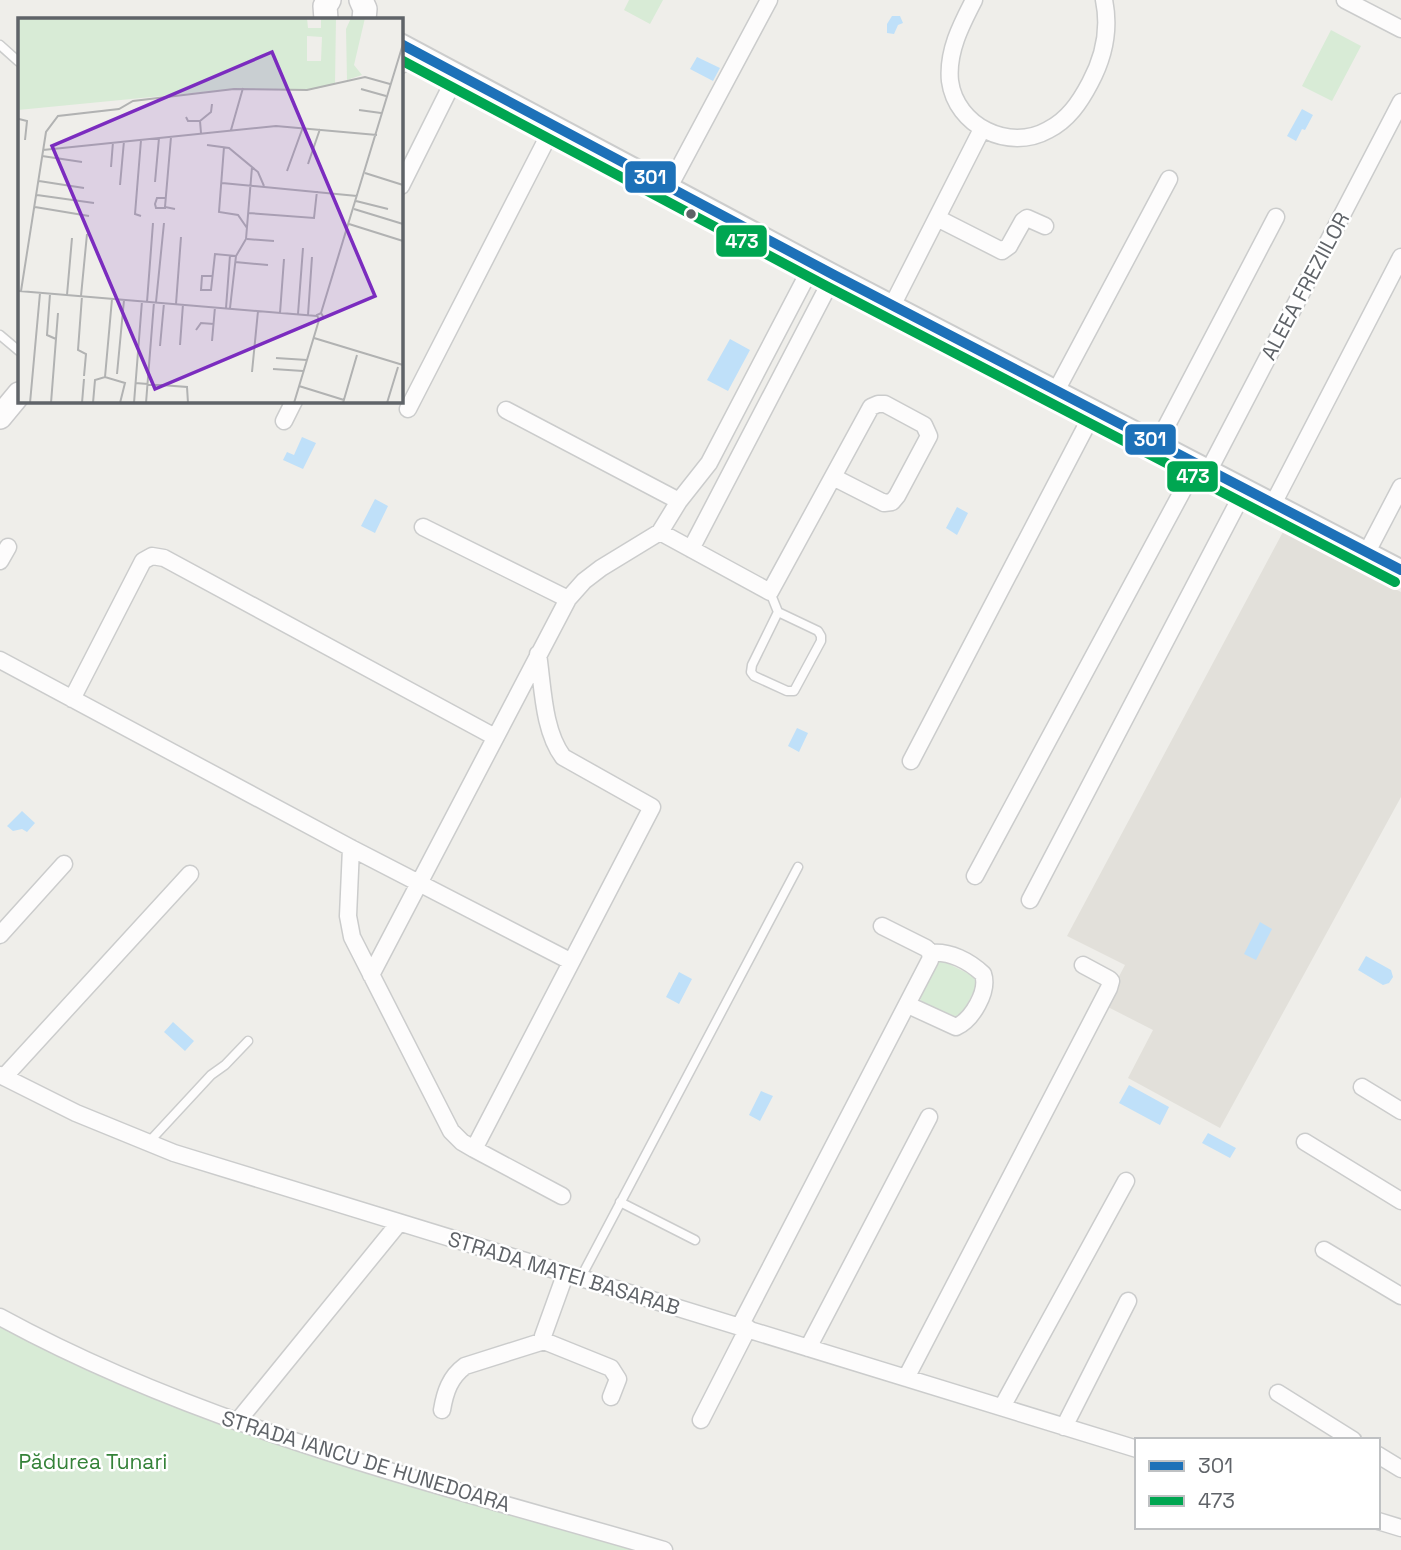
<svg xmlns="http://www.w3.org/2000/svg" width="1401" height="1550" font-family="'Space Grotesk',sans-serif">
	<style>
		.education { fill: #e2e0da }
		.green { fill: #d8ebd6 }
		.water { fill: #bfe0f9 }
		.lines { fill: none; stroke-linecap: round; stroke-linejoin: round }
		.service-casing { stroke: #cbcccc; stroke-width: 11 }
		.minor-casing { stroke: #cbcccc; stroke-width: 19 }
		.tertiary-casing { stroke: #cbcccc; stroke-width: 23 }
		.secondary-casing { stroke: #cacacb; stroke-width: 26 }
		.service { stroke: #fdfcfc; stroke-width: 8 }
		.minor { stroke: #fdfcfc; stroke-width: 16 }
		.tertiary { stroke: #fdfcfc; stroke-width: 19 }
		.secondary { stroke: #fdfcfc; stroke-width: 23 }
		.bus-1-casing { stroke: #fff; stroke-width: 16 }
		.bus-2-casing { stroke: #fff; stroke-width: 16 }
		.bus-1 { stroke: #1d71b8; stroke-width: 10 }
		.bus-2 { stroke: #00a651; stroke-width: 10 }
		.bus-dot { fill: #5f6368; stroke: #fff; stroke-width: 2.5 }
		.labels { text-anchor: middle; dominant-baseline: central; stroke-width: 5; stroke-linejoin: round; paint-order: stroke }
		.street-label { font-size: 21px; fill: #5f6368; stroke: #fff }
		.park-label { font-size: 21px; fill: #348238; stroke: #fff }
		.inset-road { fill: none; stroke: #b1b2b2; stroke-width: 2 }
		.view { fill: #7b2cbf; fill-opacity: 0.15; stroke: #7b2cbf; stroke-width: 3.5 }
		.inset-edge { fill: none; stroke: #5f6368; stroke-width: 3.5 }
		.line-badge { stroke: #fff; stroke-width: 2.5 }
		.badge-label { font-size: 19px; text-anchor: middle; font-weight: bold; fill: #fff }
	</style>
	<rect width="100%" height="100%" fill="#efeeea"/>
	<path class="education" d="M1284 530 1401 592V797L1220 1128 1128 1078 1153 1030 1104 1005 1125 965 1067 936Z"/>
	<path class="green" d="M629 0H663L650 24 624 10Z
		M1331 30 1361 46 1332 101 1302 86Z
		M941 960 977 978 978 983 962 1014C951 1022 927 1009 920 999L936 963Z
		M0 1317 155 1391 641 1550H0Z"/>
	<path class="water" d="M892 16H900L903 23 898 25 894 34 887 33V24Z
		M697 57 720 68 713 81 690 69Z
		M1302 109 1313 115 1305 130 1302 129 1296 141 1287 136Z
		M730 339 750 350 728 391 707 380Z
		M302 437 316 443 303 469 283 460 287 452 294 455Z
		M375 499 388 506 375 533 361 526Z
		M957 507 968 513 957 535 946 528Z
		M797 728 808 733 799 752 788 746Z
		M22 811 35 823 27 832 22 829 13 831 7 826Z
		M1260 922 1272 929 1256 960 1244 954Z
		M1366 956 1391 970 1393 977 1389 983 1383 985 1358 970Z
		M679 972 692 979 679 1004 666 997Z
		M173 1022 194 1041 185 1051 164 1032Z
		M1129 1085 1169 1107 1160 1125 1119 1103Z
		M761 1091 773 1096 760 1121 749 1115Z
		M1208 1133 1236 1148 1230 1158 1202 1143Z"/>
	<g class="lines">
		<defs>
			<path id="service" d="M0 45 19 62
				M0 335 19 351
				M770 592 778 612 818 631 821 636V641L794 691H787L754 676 751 672 752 665 778 612
				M148 1143 211 1075 225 1065 248 1041
				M620 1202 695 1240
				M580 1279 798 867"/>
			<path id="minor" d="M974 0C961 25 947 52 950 81 956 126 1009 152 1048 130 1068 120 1080 102 1090 83 1104 57 1110 29 1104 0
				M1345 0 1401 29
				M401 65 409 48
				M401 186 457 74
				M669 187 769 0
				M937 218 1002 251 1009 246 1023 221 1027 218 1045 226
				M892 306 982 129
				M1056 391 1169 179
				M408 409 554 125
				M506 410 679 501
				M284 421 294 401
				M1157 444 1276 217
				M1209 470 1401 102
				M1273 504 1401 257
				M423 527 568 599
				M660 532 770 592 871 407 878 404H885L924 425 929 436 897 496 892 502 884 503 833 477
				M691 549 834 275
				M1367 552 1401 487
				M0 561 8 547
				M0 660 351 848 570 961
				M72 699 143 561 152 556 164 558 495 737
				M911 761 1094 411
				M351 848 348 916 352 937 451 1131 462 1142 474 1149 562 1196
				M975 876 1197 464
				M1030 900 1245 489
				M0 935 64 864
				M371 975 568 599 584 581 601 568 660 532 679 501 709 463 813 264
				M908 1005 956 1027C972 1020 989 991 983 974 969 961 950 951 931 953
				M0 1075 76 1113 174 1153 1137 1449
				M4 1077 190 874
				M1362 1087 1401 1111
				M1305 1142 1401 1201
				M474 1149 652 807 563 757C543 730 543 687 538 654
				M1324 1250 1401 1296
				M565 1275 543 1336 544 1341 611 1368 618 1379 611 1397
				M0 1317C207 1430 439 1484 664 1550
				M740 1326 930 960 931 953 926 948 882 926
				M808 1348 929 1117
				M906 1378 1109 988 1111 981 1109 979 1083 965
				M1278 1393 1353 1440
				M1002 1407 1126 1181
				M442 1410C445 1392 450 1377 465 1366L544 1341
				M701 1420 748 1328
				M237 1422 399 1223
				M1064 1427 1128 1301
				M1378 1455 1401 1469
				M1378 1521 1401 1528"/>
			<path id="tertiary" d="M401 44 834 275 1401 570"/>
			<path id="secondary" d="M361 0 365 9 364 19
				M326 19 325 6 329 0
				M0 417 19 394"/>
		</defs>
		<use href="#service" class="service-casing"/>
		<use href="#minor" class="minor-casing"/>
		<use href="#tertiary" class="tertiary-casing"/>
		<use href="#secondary" class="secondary-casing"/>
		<use href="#service" class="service"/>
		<use href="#minor" class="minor"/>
		<use href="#tertiary" class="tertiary"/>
		<use href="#secondary" class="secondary"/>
		<defs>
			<path id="bus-1" d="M401 44 834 275 1401 570"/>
			<path id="bus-2" d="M401 60 828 287 1395 582"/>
		</defs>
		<use href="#bus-1" class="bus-1-casing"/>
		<use href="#bus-2" class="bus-2-casing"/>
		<use href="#bus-1" class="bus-1"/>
		<use href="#bus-2" class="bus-2"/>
	</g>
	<circle class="bus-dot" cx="691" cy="214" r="6"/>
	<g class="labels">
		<g class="street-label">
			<text transform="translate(1305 286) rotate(-62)">ALEEA FREZIILOR</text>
			<text transform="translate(564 1273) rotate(17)">STRADA MATEI BASARAB</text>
			<text transform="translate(366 1461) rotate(17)">STRADA IANCU DE HUNEDOARA</text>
		</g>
		<g class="park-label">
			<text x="93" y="1461">Pădurea Tunari</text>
		</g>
	</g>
	<g transform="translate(18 18)">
		<rect width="385" height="385" fill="#efeeea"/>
		<path d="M0 0H289L290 10H303V0H318L317 66 297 71H216L0 92ZM289 18 304 19 303 43H289ZM333 0H347L336 47 344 57 329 62 328 11Z" fill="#d8ebd6" fill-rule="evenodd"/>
		<path class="inset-road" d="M343 71 368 78M341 92 363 95M168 99 170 103H182L183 115M1 101 9 103 7 122M182 103 193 94 194 86M213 112 225 70M153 119 147 189 157 191M189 127 211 130 240 154 246 168M206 129 201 194 220 197 229 210M25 132 258 108 359 117M24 138 64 144M290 146 302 111M93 149 95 124M269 153 285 109M347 155 385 167M21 163 66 170M137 164 141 120M204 165 339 178M102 167 106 123M19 177 76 185M338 183 370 191M17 189 71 198M148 190H138L137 186 139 180H148M336 191 385 206M230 195 296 200 299 173M123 198 117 196 123 122M331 206 385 223M229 221 256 223M217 244 250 247M195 258H184L183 272H193L197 236 218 238M1 273 299 298M3 273 28 114 40 98 101 91 115 83 216 71 289 72 347 59 372 66M32 276 29 317 38 321M49 277 54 220M63 278 69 216M64 278 60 332 68 336 66 358M129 284 135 205M138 284 146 205M158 286 163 219M208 290 212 237M212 290 218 238 228 221 234 149M262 295 266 241M303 295 385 26M303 295 306 300 301 302 299 297ZM280 296 285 230M290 297 294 239M178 312 183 305 196 306M296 320 385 347M194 323 197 289M162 327 165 286M142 328 146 285M258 340 289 342M255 351 285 353M234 354 240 293M99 356 106 282M87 359 94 281M117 365 169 369 170 385M281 368 326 382M12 385 22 275M33 385 40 295M64 385 66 361M75 385 77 362 87 359 107 365 102 385M116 385 124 283M128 385 136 284M276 385 301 302M325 385 339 337M369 385 380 349"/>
		<path class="view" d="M254 34 357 278 137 371 34 128Z"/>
		<rect width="385" height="385" class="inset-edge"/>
	</g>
	<g class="line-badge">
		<rect x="624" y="160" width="53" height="34" rx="7" fill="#1d71b8"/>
		<rect x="715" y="224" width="53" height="34" rx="7" fill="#00a651"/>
		<rect x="1124" y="423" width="53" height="33" rx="7" fill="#1d71b8"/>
		<rect x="1166" y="460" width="53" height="33" rx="7" fill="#00a651"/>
	</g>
	<g class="badge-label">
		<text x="650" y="184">301</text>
		<text x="742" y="248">473</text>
		<text x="1150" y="446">301</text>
		<text x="1193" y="483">473</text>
	</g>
	<rect x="1135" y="1438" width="245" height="91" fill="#ffffff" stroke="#bfc1c3" stroke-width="2"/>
	<rect x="1149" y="1461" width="35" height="10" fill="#1d71b8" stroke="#bfc1c3" stroke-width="2"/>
	<text x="1198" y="1473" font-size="21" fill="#5f6368">301</text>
	<rect x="1149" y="1496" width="35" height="10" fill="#00a651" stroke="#bfc1c3" stroke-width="2"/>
	<text x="1198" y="1508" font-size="21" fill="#5f6368">473</text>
</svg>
